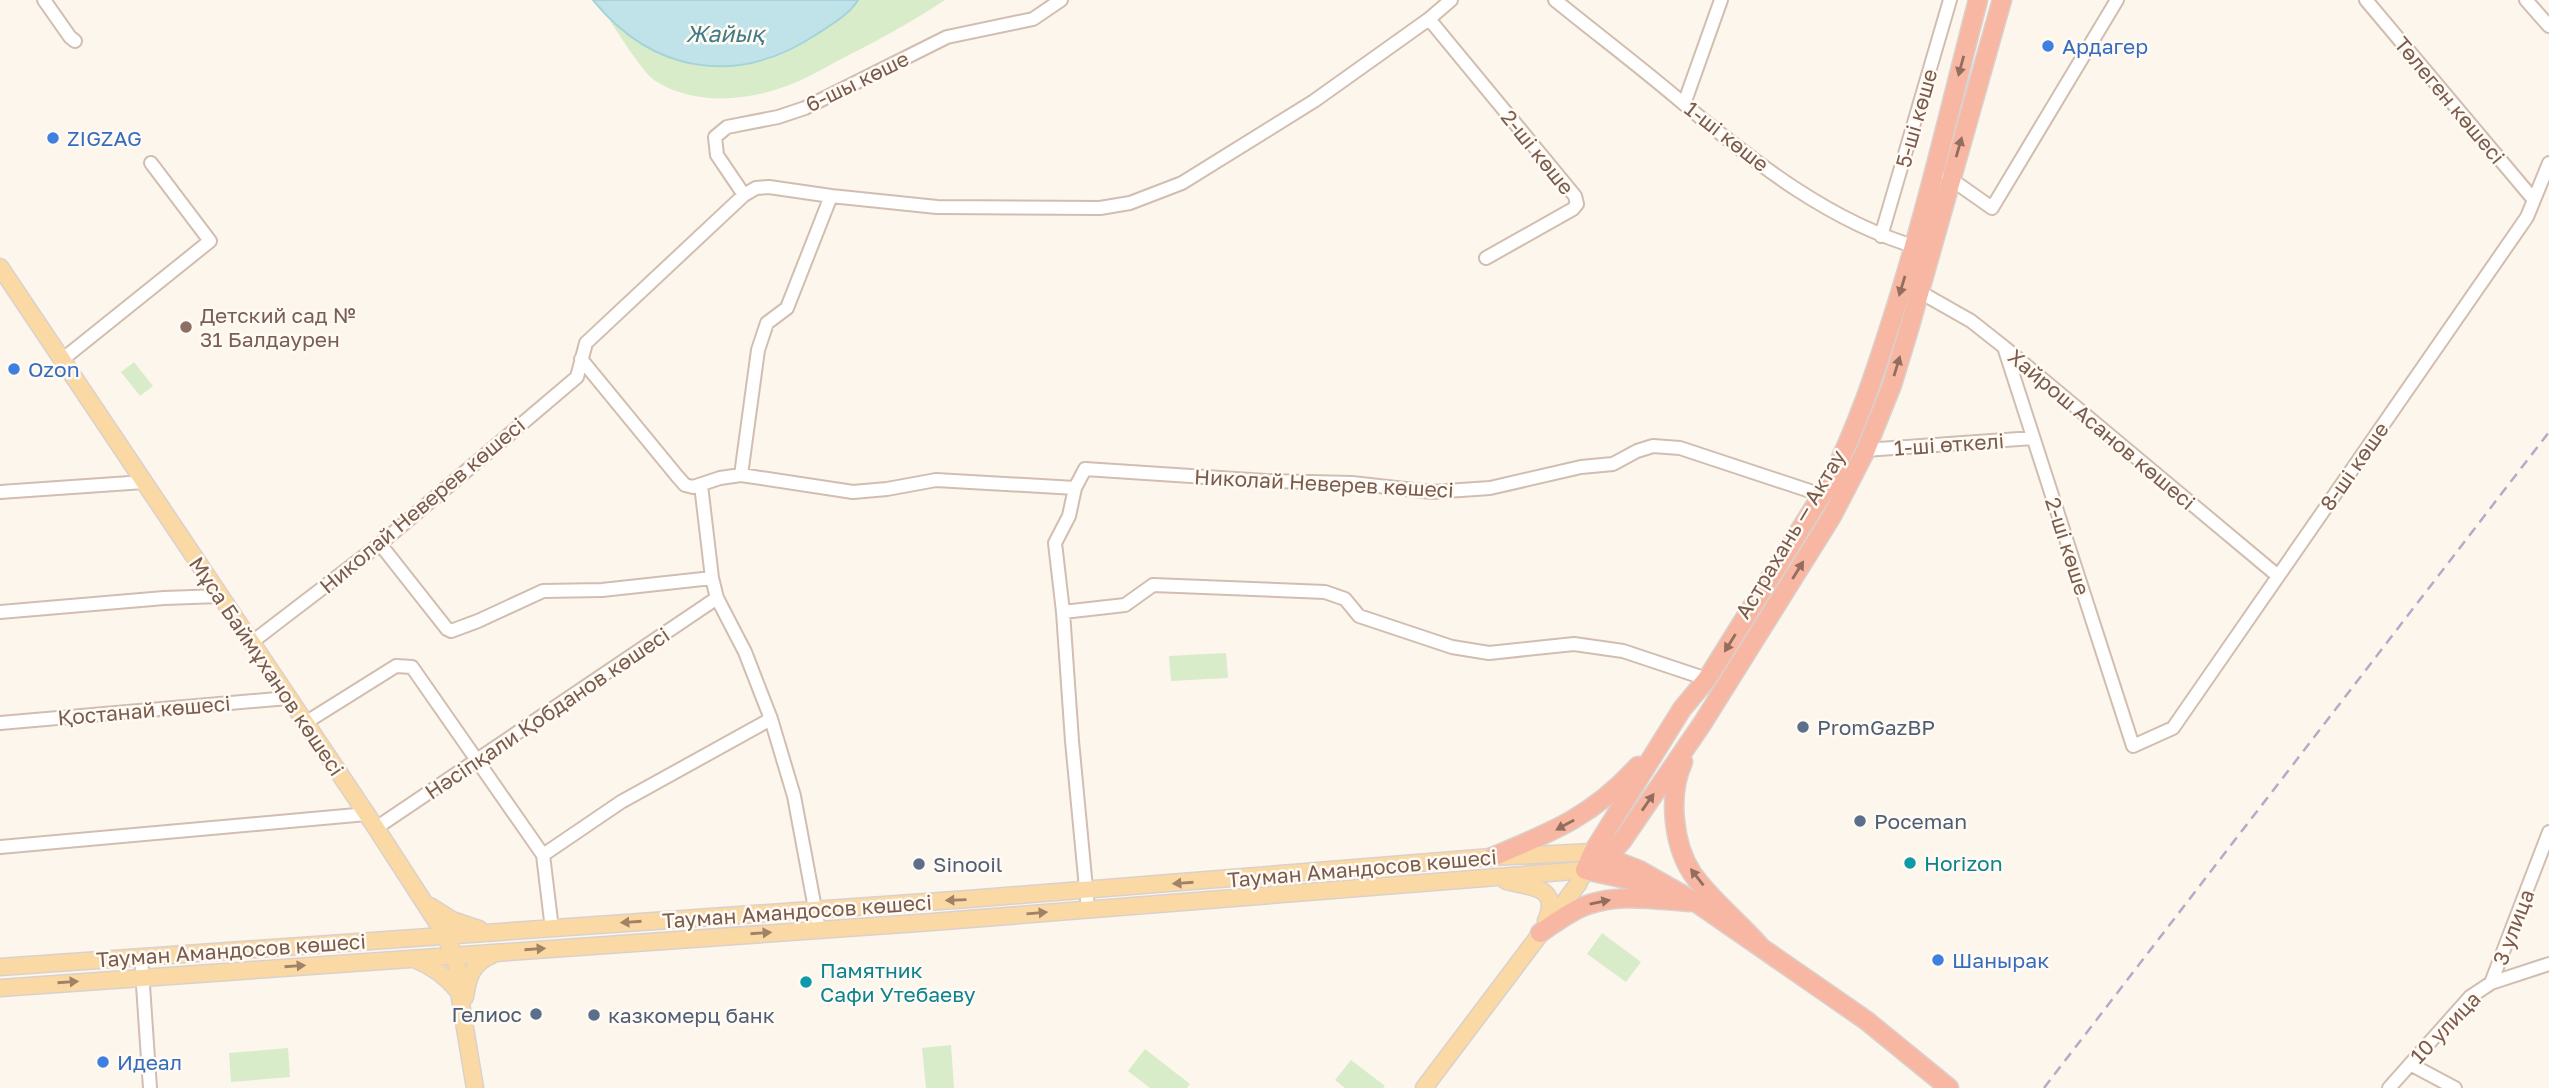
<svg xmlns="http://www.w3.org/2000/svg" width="2549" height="1088" font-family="'Golos Text',sans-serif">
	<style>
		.green { fill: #d8ecc9 }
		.water { fill: #bfe3e8; stroke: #a5d3da; stroke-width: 2 }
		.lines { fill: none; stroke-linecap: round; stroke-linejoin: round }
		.minor-casing { stroke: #d1beb0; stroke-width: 16 }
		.major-casing { stroke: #dad1cd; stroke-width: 19 }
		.highway-casing { stroke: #dad1cd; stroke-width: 21 }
		.minor { stroke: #fff; stroke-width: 12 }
		.major { stroke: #fbd9a5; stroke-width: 16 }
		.highway { stroke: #f7b7a3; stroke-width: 18 }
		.rail { stroke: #b9a8c9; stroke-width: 2.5; stroke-dasharray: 10 7; stroke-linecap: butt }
		.oneway { fill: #936e5e }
		.oneway2 { fill: #a18267 }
		.shop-dot { fill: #3f7fe0; stroke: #fffaf3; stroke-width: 2.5 }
		.education-dot { fill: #8d6e63; stroke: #fffaf3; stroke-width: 2.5 }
		.service-dot { fill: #5c6f8a; stroke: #fffaf3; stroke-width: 2.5 }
		.culture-dot { fill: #0f9aa8; stroke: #fffaf3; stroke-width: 2.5 }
		.labels { text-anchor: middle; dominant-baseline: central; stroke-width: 5; stroke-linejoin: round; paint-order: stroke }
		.shop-label { font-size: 21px; fill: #366cbe; stroke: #fffaf3; text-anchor: start }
		.street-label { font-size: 21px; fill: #7a5c4d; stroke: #fffaf3 }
		.education-label { font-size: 21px; fill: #785e54; stroke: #fffaf3; text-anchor: start }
		.service-label { font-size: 21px; fill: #4e5e75; stroke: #fffaf3; text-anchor: start }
		.culture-label { font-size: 21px; fill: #0d838f; stroke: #fffaf3; text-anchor: start }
		.water-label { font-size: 23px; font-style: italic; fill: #437c86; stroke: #fffaf3 }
	</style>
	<rect width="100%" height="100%" fill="#fdf6ec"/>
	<path class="green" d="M858 0H945C913 21 881 39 847 56 829 65 812 76 794 83 752 101 694 107 654 80 641 70 620 35 609 20 619 27 628 36 639 43 676 66 731 73 773 58 803 47 829 26 854 7Z
		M134 362 153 386 140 396 121 372Z
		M1226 653 1228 678 1171 681 1169 656Z
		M1602 933 1641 962 1626 982 1587 954Z
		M951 1045 954 1088H926L922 1048Z
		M288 1048 290 1077 231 1082 229 1053Z
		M1145 1049 1190 1084 1187 1088H1150L1128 1071Z
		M1351 1060 1385 1086 1383 1088H1345L1335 1080Z"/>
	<path class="water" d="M593 0H858C850 14 831 25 817 34 738 87 653 74 593 0Z"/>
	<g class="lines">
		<defs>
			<path id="minor" d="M44 0 70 37 75 41
				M1555 0C1598 35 1642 68 1684 104 1754 162 1831 223 1920 248
				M2366 0 2534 200
				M2526 0 2549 26
				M1429 19 1575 196 1577 204 1573 209 1486 258
				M1684 104 1721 0
				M1948 177 1992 208 2117 0
				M744 195 717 155 715 137 727 127 778 117 805 108 947 37 1033 19 1061 0
				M1881 236 1950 0
				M1920 292 1971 321 2004 347 2278 576
				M2004 347 2133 746 2173 728 2527 217 2549 163
				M63 359 210 241 151 163
				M581 359 677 476 685 485 693 487 720 478 741 475 853 492 887 489 936 480 1075 488
				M1865 450 2033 438
				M741 475 758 350 767 323 787 308 831 196
				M701 485 712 578 717 598 745 652 771 719 794 796 819 930
				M0 492 144 482
				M380 544 447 629 451 631 478 621 543 591 602 590 712 578
				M0 612 164 598 220 596
				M1063 612 1125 605 1153 585 1325 592 1345 599 1359 616 1452 647 1489 653 1574 644 1623 651 1707 679
				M252 642 380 544 577 377 586 343 744 195 756 188 769 187 831 196 937 207 1100 208 1130 203 1182 183 1314 101 1429 19 1451 0
				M0 723 288 698
				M305 723 396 666 412 667 543 855 552 929
				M376 828 717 598
				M0 847 367 814
				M543 855 621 802 771 719
				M1088 909 1072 741 1063 612 1055 543 1069 516 1075 488 1085 469 1266 481 1352 483 1432 492 1490 488 1581 467 1613 464 1637 451 1653 446 1680 448 1822 495
				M141 956 150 1088
				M2491 983 2549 832
				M2410 1064 2455 1088
				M2389 1088 2470 997 2491 983 2549 964"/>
			<path id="major" d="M0 267 376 828 440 927 454 954 457 967 459 992 475 1088
				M1506 881C1530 888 1561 885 1546 921
				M430 906 452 920 479 929
				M414 959C432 966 447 977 459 992
				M0 967 969 899 1492 857 1593 852
				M0 988 932 922 1585 870 1578 884 1424 1088
				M465 997C468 977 472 963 492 955"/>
			<path id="highway" d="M1683 762C1668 794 1673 844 1692 873 1708 897 1739 922 1759 945
				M1598 854 1639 870 1697 903 1867 1021 1949 1088
				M1492 857C1552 832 1593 816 1638 766
				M1596 870 1622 841 1702 724 1832 516 1865 452 1892 385 1909 329 2002 0
				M1671 889 1585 870 1593 852 1682 709 1707 679 1828 485C1858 426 1875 373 1895 310 1927 208 1951 104 1978 0
				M1540 933C1555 923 1570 911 1587 905 1620 893 1656 900 1690 902"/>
		</defs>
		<use href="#minor" class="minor-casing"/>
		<use href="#major" class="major-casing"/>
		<use href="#highway" class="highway-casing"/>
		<use href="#minor" class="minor"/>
		<use href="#major" class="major"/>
		<use href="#highway" class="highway"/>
		<path class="rail" d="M2044 1088 2549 432"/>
	</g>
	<defs><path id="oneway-solid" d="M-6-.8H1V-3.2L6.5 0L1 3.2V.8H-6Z" transform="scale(1.75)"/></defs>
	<g class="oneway">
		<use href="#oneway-solid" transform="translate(1961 66) rotate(105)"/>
		<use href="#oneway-solid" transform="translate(1959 147) rotate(-74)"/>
		<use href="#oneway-solid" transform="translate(1902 286) rotate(107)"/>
		<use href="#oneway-solid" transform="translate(1897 366) rotate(-73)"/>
		<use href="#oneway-solid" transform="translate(1798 570) rotate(-58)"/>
		<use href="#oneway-solid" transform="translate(1730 643) rotate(122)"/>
		<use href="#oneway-solid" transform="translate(1648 802) rotate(-55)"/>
		<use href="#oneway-solid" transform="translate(1565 825) rotate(151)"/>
		<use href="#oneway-solid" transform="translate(1697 877) rotate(-128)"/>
		<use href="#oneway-solid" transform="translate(1600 902) rotate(-12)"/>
	</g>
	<g class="oneway2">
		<use href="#oneway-solid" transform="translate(1183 883) rotate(176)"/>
		<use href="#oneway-solid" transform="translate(956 900) rotate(178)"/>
		<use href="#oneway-solid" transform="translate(1037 913) rotate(-5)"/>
		<use href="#oneway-solid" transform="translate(631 922) rotate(176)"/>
		<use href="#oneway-solid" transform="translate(761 933) rotate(-4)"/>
		<use href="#oneway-solid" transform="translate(535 949) rotate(-4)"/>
		<use href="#oneway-solid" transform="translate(295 966) rotate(-4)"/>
		<use href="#oneway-solid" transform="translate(68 982) rotate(-4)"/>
	</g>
	<g class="shop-dot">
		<circle cx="2048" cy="46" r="7"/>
		<circle cx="53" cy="138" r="7"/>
		<circle cx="14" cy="369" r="7"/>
		<circle cx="1938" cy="960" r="7"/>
		<circle cx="103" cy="1062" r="7"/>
	</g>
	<circle class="education-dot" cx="186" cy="327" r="7"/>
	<g class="service-dot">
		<circle cx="1803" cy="727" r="7"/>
		<circle cx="1860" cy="821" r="7"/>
		<circle cx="919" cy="864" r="7"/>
		<circle cx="536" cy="1014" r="7"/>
		<circle cx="594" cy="1015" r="7"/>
	</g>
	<g class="culture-dot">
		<circle cx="1910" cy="863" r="7"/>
		<circle cx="806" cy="982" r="7"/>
	</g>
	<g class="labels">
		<g class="shop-label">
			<text x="2062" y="46">Ардагер</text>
			<text x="67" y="138">ZIGZAG</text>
			<text x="28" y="369">Ozon</text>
			<text x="1952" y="960">Шанырак</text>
			<text x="117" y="1062">Идеал</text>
		</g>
		<g class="street-label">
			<text transform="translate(857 81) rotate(-26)">6-шы көше</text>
			<text transform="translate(2450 100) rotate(50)">Төлеген көшесі</text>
			<text transform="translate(1916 118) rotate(-74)">5-шi көше</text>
			<text transform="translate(1727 136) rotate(38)">1-ші көше</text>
			<text transform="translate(1538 152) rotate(51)">2-ші көше</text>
			<text transform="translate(2102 429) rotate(40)">Хайрош Асанов көшесі</text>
			<text transform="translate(1949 444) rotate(-4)">1-ші өткелі</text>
			<text transform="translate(2354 466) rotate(-55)">8-шi көше</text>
			<text transform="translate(1324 483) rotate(3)">Николай Неверев көшесі</text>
			<text transform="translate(422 505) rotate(-40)">Николай Неверев көшесі</text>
			<text transform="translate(1790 534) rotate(-59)">Астрахань — Актау</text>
			<text transform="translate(2068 546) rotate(72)">2-ші көше</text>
			<text transform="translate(267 666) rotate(56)">Мұса Баймұханов көшесі</text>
			<text transform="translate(144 710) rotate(-5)">Қостанай көшесі</text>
			<text transform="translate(547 713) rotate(-34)">Нәсіпқали Қобданов көшесі</text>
			<text transform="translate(1362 868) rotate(-5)">Тауман Амандосов көшесі</text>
			<text transform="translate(797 911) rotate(-4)">Тауман Амандосов көшесі</text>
			<text transform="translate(2513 927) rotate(-69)">3 улица</text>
			<text transform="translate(231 950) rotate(-4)">Тауман Амандосов көшесі</text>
			<text transform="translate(2445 1027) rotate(-46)">10 улица</text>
		</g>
		<g class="education-label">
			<text x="200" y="315">Детский сад №<tspan x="200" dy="24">31 Балдаурен</tspan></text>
		</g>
		<g class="service-label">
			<text x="1817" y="727">PromGazBP</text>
			<text x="1874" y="821">Poceman</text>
			<text x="933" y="864">Sinooil</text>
			<text x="522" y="1014" text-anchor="end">Гелиос</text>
			<text x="608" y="1015">казкомерц банк</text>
		</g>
		<g class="culture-label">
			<text x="1924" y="863">Horizon</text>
			<text x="820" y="970">Памятник<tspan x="820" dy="24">Сафи Утебаеву</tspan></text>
		</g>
		<g class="water-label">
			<text x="725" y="33">Жайық</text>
		</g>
	</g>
</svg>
